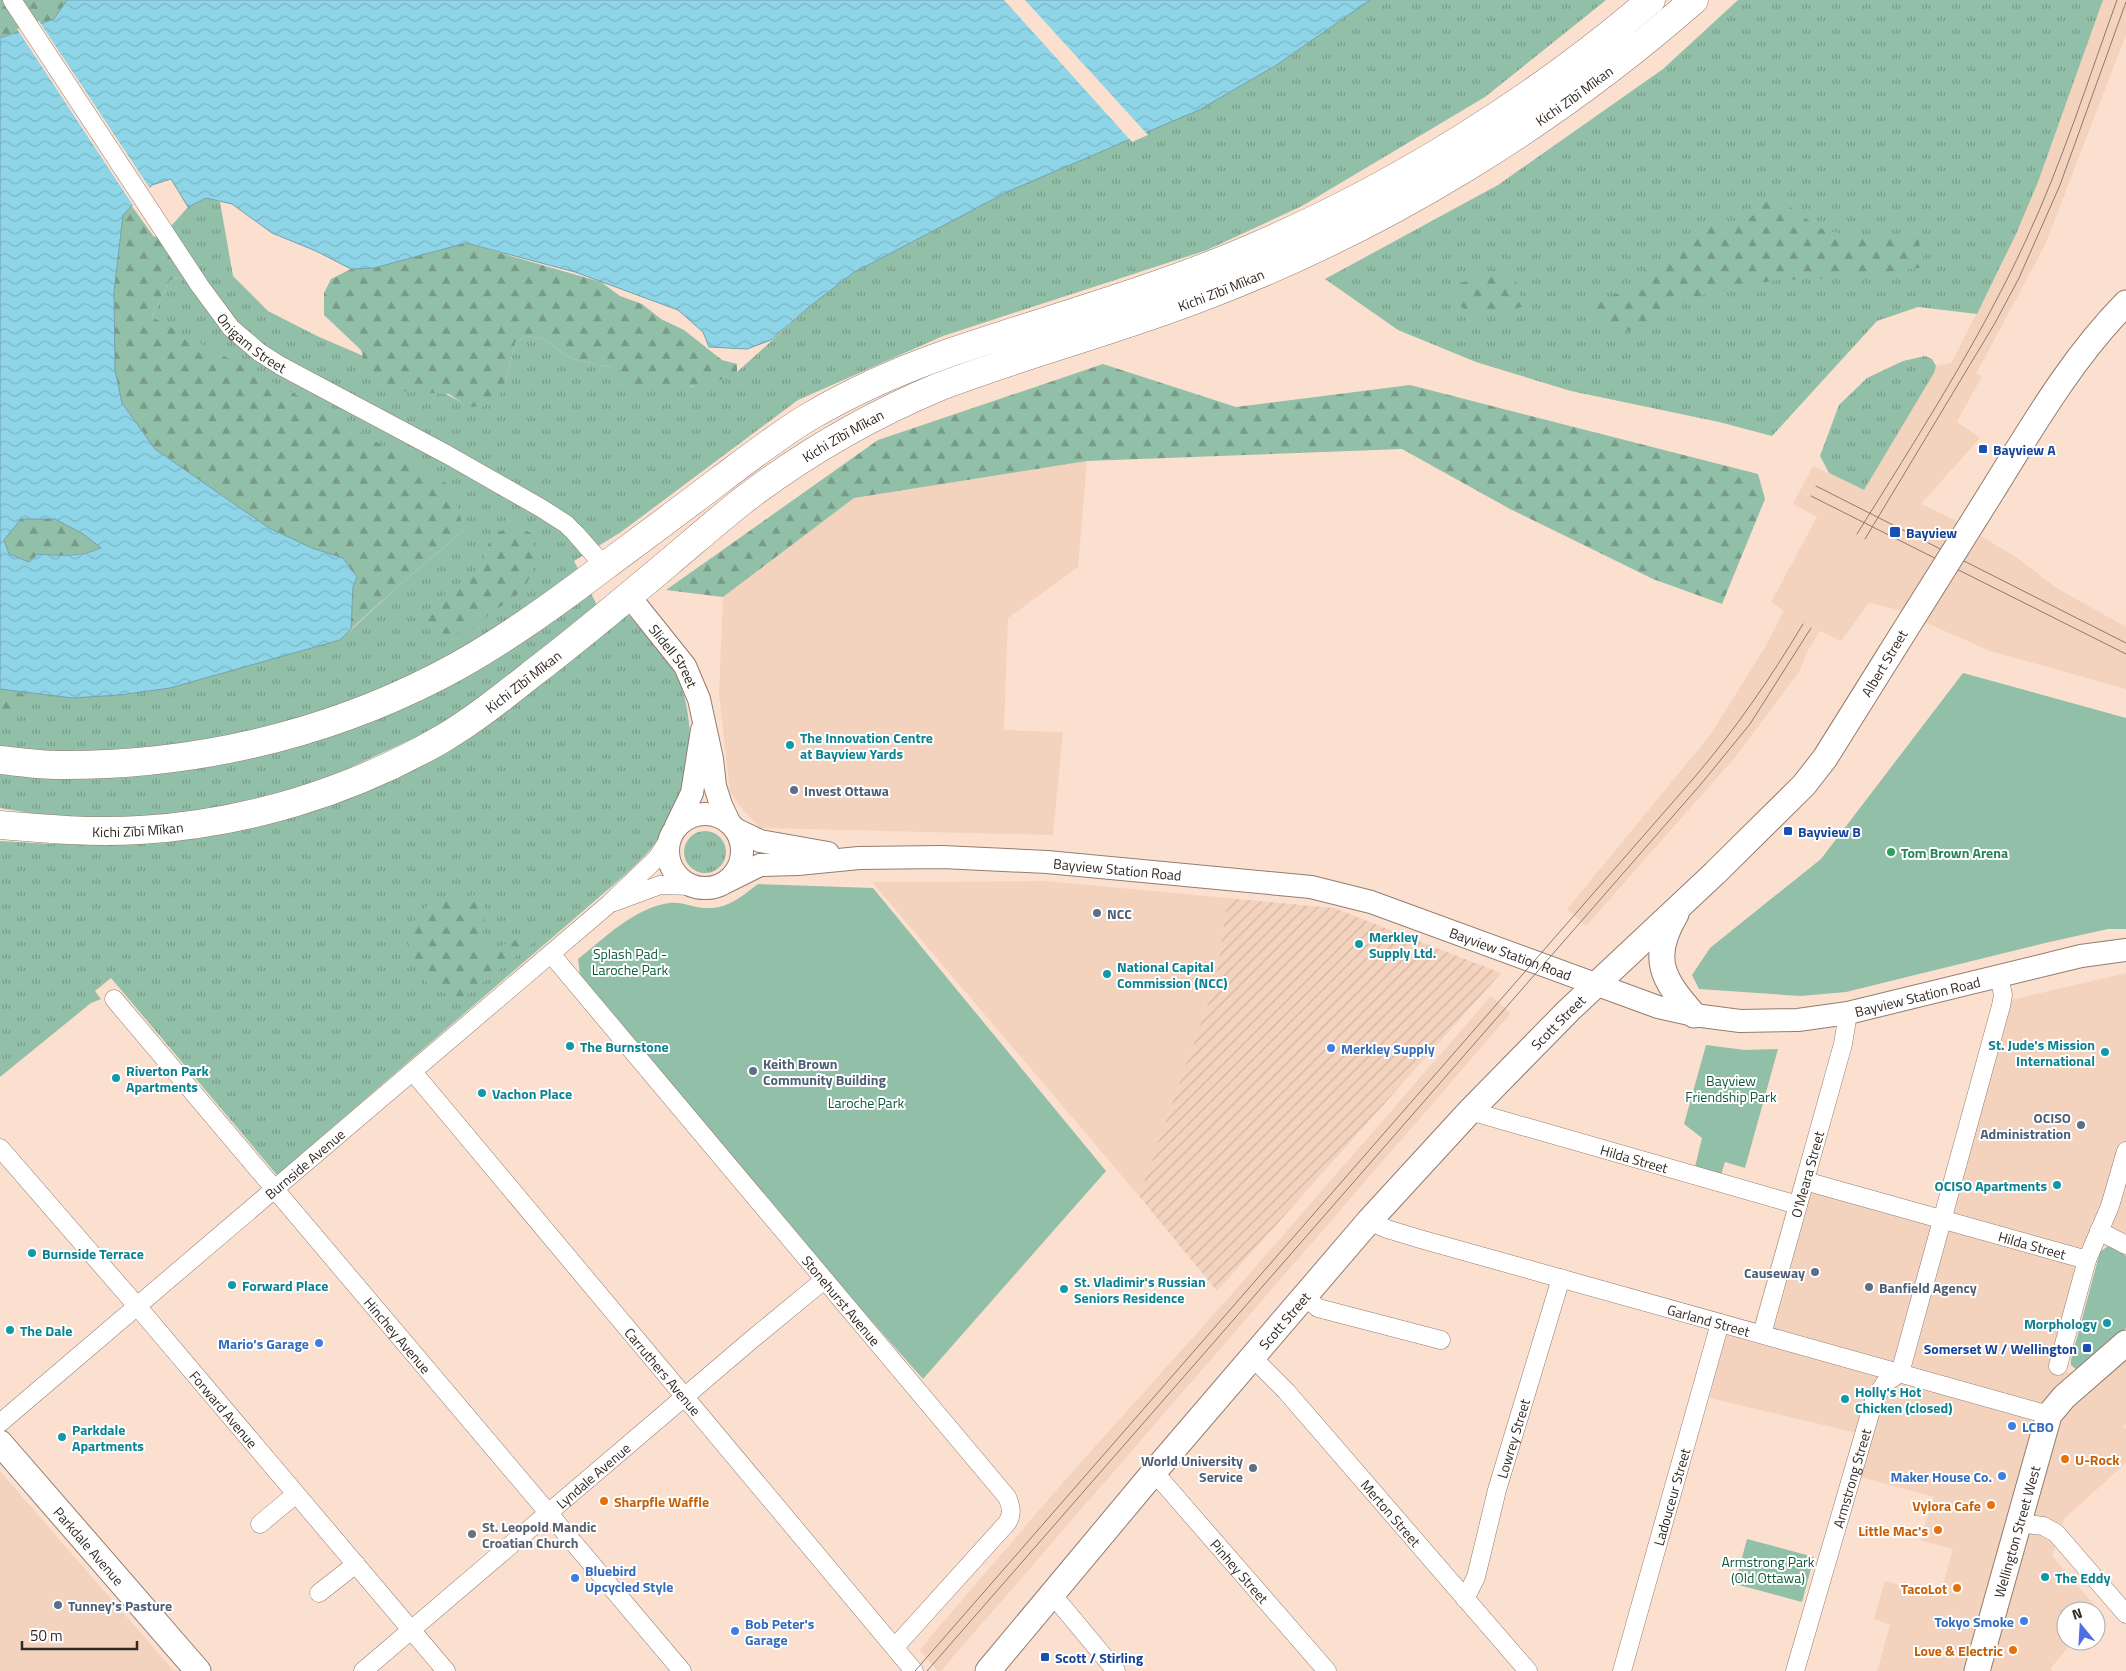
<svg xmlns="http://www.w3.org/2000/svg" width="2126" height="1671" font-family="'Titillium Web',sans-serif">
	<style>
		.built { fill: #f3d3be }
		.industrial { fill: url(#industrial-furrows) }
		.grass { fill: url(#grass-tufts) }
		.forest { fill: url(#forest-firs) }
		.park { fill: #92bfa8 }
		.water { fill: url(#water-waves); stroke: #73a1ad; fill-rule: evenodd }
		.pier { fill: #fbe0d0 }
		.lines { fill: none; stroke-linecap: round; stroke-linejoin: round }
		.minor-casing { stroke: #947c6e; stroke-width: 19 }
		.tertiary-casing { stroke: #947c6e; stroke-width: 24 }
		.secondary-casing { stroke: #947c6e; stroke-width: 27 }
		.trunk-casing { stroke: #947c6e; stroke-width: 29 }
		.minor { stroke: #fff; stroke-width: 18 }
		.tertiary { stroke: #fff; stroke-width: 22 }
		.secondary { stroke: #fff; stroke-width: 25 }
		.trunk { stroke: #fff; stroke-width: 28 }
		.tram { stroke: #8c7a70; stroke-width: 1 }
		.secondary-bridge-casing { stroke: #947c6e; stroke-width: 27; stroke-linecap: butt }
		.secondary-bridge { stroke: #fff; stroke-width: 25 }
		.transit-dot { fill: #1a4fb4; stroke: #fff; stroke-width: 2 }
		.culture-dot { fill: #0f9aa8; stroke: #fff; stroke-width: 2 }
		.service-dot { fill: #5c6f8a; stroke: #fff; stroke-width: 2 }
		.leisure-dot { fill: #2e9e5b; stroke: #fff; stroke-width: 2 }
		.shop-dot { fill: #3f7fe0; stroke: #fff; stroke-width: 2 }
		.food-dot { fill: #e8710a; stroke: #fff; stroke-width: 2 }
		.worship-dot { fill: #6b7280; stroke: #fff; stroke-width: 2 }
		.labels { text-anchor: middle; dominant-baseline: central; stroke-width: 4; stroke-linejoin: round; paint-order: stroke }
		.street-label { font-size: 14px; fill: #332923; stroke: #fff }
		.transit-label { font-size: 14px; font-weight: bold; fill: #164399; stroke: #fff; text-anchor: start }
		.culture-label { font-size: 14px; font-weight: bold; fill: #0d838f; stroke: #fff; text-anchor: start }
		.service-label { font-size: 14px; font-weight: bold; fill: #4e5e75; stroke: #fff; text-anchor: start }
		.leisure-label { font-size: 14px; font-weight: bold; fill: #27864d; stroke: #fff; text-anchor: start }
		.park-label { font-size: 14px; fill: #0d593d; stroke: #fff }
		.shop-label { font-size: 14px; font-weight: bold; fill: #366cbe; stroke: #fff; text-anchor: start }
		.food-label { font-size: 14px; font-weight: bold; fill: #c56008; stroke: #fff; text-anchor: end }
		.worship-label { font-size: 14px; font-weight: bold; fill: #5b616d; stroke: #fff; text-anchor: start }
	</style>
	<defs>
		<pattern id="industrial-furrows" width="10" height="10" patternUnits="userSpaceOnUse" patternTransform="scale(1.25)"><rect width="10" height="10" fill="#f3d3be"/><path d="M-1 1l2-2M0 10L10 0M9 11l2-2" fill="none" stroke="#d1b5a3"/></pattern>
		<pattern id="grass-tufts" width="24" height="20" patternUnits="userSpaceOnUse" patternTransform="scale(1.25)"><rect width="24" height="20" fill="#92bfa8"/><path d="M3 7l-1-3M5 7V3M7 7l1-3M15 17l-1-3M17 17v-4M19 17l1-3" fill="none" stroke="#789b88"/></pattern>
		<pattern id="forest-firs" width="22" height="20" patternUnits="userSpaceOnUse" patternTransform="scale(1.25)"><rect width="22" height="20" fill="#92bfa8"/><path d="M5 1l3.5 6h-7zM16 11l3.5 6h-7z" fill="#789b88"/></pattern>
		<pattern id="water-waves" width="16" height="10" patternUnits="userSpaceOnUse" patternTransform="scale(1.25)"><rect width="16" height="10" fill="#8ed5e8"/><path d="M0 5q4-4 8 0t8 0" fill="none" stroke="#7bb7c7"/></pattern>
	</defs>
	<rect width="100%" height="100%" fill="#fbe0d0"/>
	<path class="built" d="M2103 0H2126V35L2045 245 1976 374 1982 376 1957 422 1980 438 1921 504 1949 517 2016 557 2055 587 2126 627V689L1990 651 1895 609 1869 603 1841 641 1820 631 1807 652 1800 670 1737 755 1586 926 1567 909 1711 734 1765 647 1784 611 1771 602 1817 517 1793 504 1813 466 1864 490 1934 373 1936 366 1951 363 1999 270 2038 182Z
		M1087 461 1078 567 1008 618 1004 730 1063 732 1053 835 760 828 742 809 730 792 719 695 723 597 854 498Z
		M1046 881 1228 898 1215 984 1139 1196 872 882Z
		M2126 973V1245L2093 1219 2052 1365 2072 1374 2126 1330V1424L2123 1426 2126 1429V1463L2064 1519 2052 1556 2098 1609 2096 1612 2066 1611V1641H2073L2051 1668 2052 1671H1877L1890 1625 1874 1619 1885 1581 1940 1595 1953 1549 1920 1540 1934 1497 1846 1473 1857 1433 1710 1398 1724 1331 1750 1338 1796 1174 1951 1216 2002 1002Z
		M1491 996 1511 1013 941 1671H937L920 1650 932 1635 1066 1479 1231 1295Z
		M0 1471 58 1538 174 1671H0Z"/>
	<path class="industrial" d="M1228 898 1334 908 1501 973 1217 1291 1139 1196 1215 984Z"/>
	<path class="grass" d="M1370 0H1606L1485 97 1302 206 1207 250 943 336 798 400 621 532 574 561 598 607 441 726 314 784 185 815 66 819 0 808V689L72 698 120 695 170 688 340 640 403 582 464 530 152 317 170 280 182 277 159 235 172 225 188 207 206 198 220 202 233 276 268 311 317 336 424 382 468 406H483L504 386 516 341 530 336 545 340 570 358 692 387 737 372 809 307 853 273 1009 191 1199 110 1275 66Z
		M1738 0H2103L2038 182 2016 234 1977 314 1918 307 1877 321 1772 436 1719 422 1571 391 1476 362 1398 330 1325 279 1498 185 1663 69Z
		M1925 356 1932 359 1936 366 1934 373 1864 490 1829 473 1820 456 1839 405 1867 378 1903 361Z
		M627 614C647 636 670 657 681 686 690 708 695 765 686 787 680 801 659 840 650 850 643 858 634 866 626 874L277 1175 111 978 95 991 101 999 91 1003 0 1077V841L52 844 129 843 299 815Z
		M684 852a21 21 0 1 1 42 0a21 21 0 1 1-42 0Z"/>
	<path class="forest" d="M0 0H67L54 19 0 38Z
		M1774 195 1819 228 1858 238 1917 235 1926 267 1838 278 1778 280 1742 286 1694 297 1621 335 1590 315 1587 304 1625 291 1651 265 1693 230 1751 217Z
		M131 205 154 237 159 235 183 277 170 280 152 317 302 398 451 486 464 530 403 582 351 629 353 587 357 577 343 558 312 548 269 528 155 449 122 403 115 370 114 292 123 215Z
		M466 243 601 282 620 296 642 304 661 319 684 330 722 360 737 364V372C706 391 668 388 633 388L620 370 570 358 545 340 530 336 516 341 504 386 497 399 483 406 468 407 449 394 401 391 380 381 366 365 361 350 324 315V293L331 279 351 269 374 268Z
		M1503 273 1514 276 1524 306 1496 315 1469 313 1456 303 1459 283Z
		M1103 364 1236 407 1410 385 1758 474 1765 499 1722 604 1653 579 1510 509 1402 449 1087 461 854 498 723 597 666 590 878 440Z
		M21 518 55 519 85 535 101 548C80 556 60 556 38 554L29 562 9 554 4 540Z
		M518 527 531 533C536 550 536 565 528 581 521 595 506 603 493 611 486 616 481 624 473 628 459 636 438 637 427 625 433 590 459 591 479 567 484 561 485 552 488 545 490 541 493 536 496 532Z
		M0 693 26 694 30 696 32 700C21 715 18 714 0 715Z
		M476 895C491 909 483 927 480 945L487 952C504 945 518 935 536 940L469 994 460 998 431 988 425 980 408 944 416 915 435 900Z"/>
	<path class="park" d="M1963 673 2126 718V929H2108L2045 943 1846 992 1801 996 1699 989 1692 975 1710 948 1821 859Z
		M758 884 873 888 1106 1171 923 1379 759 1194 580 975 578 959C605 938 634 908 669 903 682 901 694 908 707 908 728 909 742 896 758 884Z
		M1706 1045 1745 1050 1778 1049 1745 1168 1725 1162 1721 1175 1695 1167 1702 1138 1684 1124Z
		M2108 1246 2118 1248 2126 1256V1328L2077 1370 2071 1365V1360L2100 1252Z
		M1747 1539 1814 1557 1802 1602 1735 1584Z"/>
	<path class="water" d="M67 0H1370L1275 66 1199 110 1009 191 853 273 809 307 771 340 747 349 709 347 703 332 678 310 575 272 466 243 374 268 351 269 316 251 272 233 232 204 206 198 188 207 171 179 152 185 123 215 114 292 115 370 122 403 155 449 269 528 312 548 343 558 357 577 353 587 351 629 340 640 170 688 120 695 72 698 0 689V38L54 19ZM21 519H55L85 535 101 548C81 557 59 556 38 554L29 562 9 554 4 540Z"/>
	<path class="pier" d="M1004 0H1025L1148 135 1132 142Z
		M39 21 151 190 134 207 17 29Z"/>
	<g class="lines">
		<defs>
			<g id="minor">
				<path id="s1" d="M12 0 200 286 231 328 259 352 281 366 448 455 541 508 566 524 576 534 605 567"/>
				<path d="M614 902 660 885 693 886"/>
				<path id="s2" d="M551 954 1007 1497C1011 1506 1013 1514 1007 1523L895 1647"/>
				<path id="s3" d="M114 999 682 1671"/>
				<path id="s4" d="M413 1072 914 1671"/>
				<path id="s5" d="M1470 1111 1798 1205"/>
				<path id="s6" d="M0 1148 137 1306 446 1671"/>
				<path id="s7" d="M1805 1181 2087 1260"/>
				<path id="s8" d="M1369 1221 1387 1229 1420 1239 2049 1415"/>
				<path d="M2099 1231 2126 1245"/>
				<path d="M1305 1297 1318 1308 1441 1340"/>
				<path id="s9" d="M1762 1334 1843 1044 1848 1013"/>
				<path id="s10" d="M1252 1357 1286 1391 1528 1671"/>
				<path d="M2058 1366 2087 1260 2110 1206 2126 1151"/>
				<path id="s11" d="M0 1423 609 904 657 858 671 836"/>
				<path id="s12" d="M1154 1472 1327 1671"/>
				<path d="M2018 1523 2043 1526 2056 1533 2126 1614"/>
				<path d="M260 1524 296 1494"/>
				<path d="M319 1593 356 1564"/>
				<path d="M1052 1594 1116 1671"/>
				<path id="s13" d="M1465 1599 1476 1577 1497 1490 1561 1278"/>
				<path id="s14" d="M363 1671 750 1341 824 1280"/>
				<path id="s15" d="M1622 1671 1720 1323"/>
				<path id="s16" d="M1795 1671 1874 1400 1885 1383 1900 1373 2001 1006 2003 995 1999 976"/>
			</g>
			<g id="tertiary">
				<path id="s17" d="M629 596 685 666 699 699 712 759 715 786 721 805 729 822"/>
				<circle cx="705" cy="851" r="37"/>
				<path d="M676 826 692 793 702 730"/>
				<path d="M737 830 760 841 828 853"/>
				<path id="s18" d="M728 881 760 865 798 864 859 858 942 857 1047 862 1311 887 1371 902 1658 1007 1694 1015 1740 1021 1798 1020 1848 1013 2081 956 2126 950"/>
			</g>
			<g id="secondary">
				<path d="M1991 493C2032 427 2071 359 2126 303"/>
				<path d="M1676 914C1649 959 1663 980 1694 1015"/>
				<path id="s19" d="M0 1443 198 1671"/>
				<path id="s20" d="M988 1671 1154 1472 1369 1221 1470 1111 1569 1010 1715 873 1804 785 1825 758 1890 654"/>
				<path id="s21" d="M1977 1671 2049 1415 2064 1397 2126 1343"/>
			</g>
			<g id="trunk">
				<path d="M0 760C19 762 39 765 58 765 189 766 320 737 437 677 497 646 552 606 605 566 644 537 682 509 720 480 748 459 776 437 807 418 851 392 898 371 946 354 1048 319 1153 291 1252 248 1393 188 1535 100 1651 0"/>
				<path id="s22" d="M0 825C46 829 93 833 140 830 245 824 350 792 442 739 474 720 504 696 533 673 579 638 623 601 667 564 692 543 716 522 741 502 803 454 869 416 941 386 1028 353 1118 330 1205 296 1383 228 1550 126 1694 0"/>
			</g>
		</defs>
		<use href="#minor" class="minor-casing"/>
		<use href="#tertiary" class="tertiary-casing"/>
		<use href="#secondary" class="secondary-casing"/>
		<use href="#trunk" class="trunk-casing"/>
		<use href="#minor" class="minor"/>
		<use href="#tertiary" class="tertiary"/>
		<use href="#secondary" class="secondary"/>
		<use href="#trunk" class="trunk"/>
		<path class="tram" d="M1816 486 2126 643
			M1811 496 2126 654
			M1857 534C1916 439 1979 342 2026 240 2062 163 2088 80 2117 0
			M1865 539 1995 323 2019 278 2060 185 2126 2
			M915 1671 1693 779C1735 730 1770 679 1803 624
			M927 1671 1701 784 1750 724 1811 628"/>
		<defs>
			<path id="secondary-bridge" d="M1890 654 1991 493"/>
		</defs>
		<use href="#secondary-bridge" class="secondary-bridge-casing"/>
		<use href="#secondary-bridge" class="secondary-bridge"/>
	</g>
	<g class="transit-dot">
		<rect x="1978" y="444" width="10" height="10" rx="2.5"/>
		<rect x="1889" y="526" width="12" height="12" rx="2.5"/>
		<rect x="1783" y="826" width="10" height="10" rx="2.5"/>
		<rect x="2082" y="1343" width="10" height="10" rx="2.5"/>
		<rect x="1040" y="1652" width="10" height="10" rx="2.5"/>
	</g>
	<g class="culture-dot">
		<circle cx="790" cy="745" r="5"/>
		<circle cx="1359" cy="944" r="5"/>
		<circle cx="1107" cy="974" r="5"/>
		<circle cx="570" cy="1046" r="5"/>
		<circle cx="2105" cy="1052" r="5"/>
		<circle cx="116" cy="1078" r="5"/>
		<circle cx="482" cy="1093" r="5"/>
		<circle cx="2057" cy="1185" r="5"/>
		<circle cx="32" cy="1253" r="5"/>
		<circle cx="232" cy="1285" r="5"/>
		<circle cx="1064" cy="1289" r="5"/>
		<circle cx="2107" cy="1323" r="5"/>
		<circle cx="10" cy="1330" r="5"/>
		<circle cx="1845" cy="1399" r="5"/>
		<circle cx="62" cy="1437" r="5"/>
		<circle cx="2045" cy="1577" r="5"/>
	</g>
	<g class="service-dot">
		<circle cx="794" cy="790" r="5"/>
		<circle cx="1097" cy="913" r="5"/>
		<circle cx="753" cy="1071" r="5"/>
		<circle cx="2081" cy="1125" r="5"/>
		<circle cx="1815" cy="1272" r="5"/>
		<circle cx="1869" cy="1287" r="5"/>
		<circle cx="1253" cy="1468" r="5"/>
		<circle cx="58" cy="1605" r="5"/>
	</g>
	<circle class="leisure-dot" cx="1891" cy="852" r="5"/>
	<g class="shop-dot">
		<circle cx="1331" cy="1048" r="5"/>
		<circle cx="319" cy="1343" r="5"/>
		<circle cx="2012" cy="1426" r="5"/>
		<circle cx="2002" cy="1476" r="5"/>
		<circle cx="575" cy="1578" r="5"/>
		<circle cx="2024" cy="1621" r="5"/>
		<circle cx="735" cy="1631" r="5"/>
	</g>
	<g class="food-dot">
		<circle cx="2065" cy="1459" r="5"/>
		<circle cx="604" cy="1501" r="5"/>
		<circle cx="1991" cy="1505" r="5"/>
		<circle cx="1938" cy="1530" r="5"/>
		<circle cx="1957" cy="1588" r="5"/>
		<circle cx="2013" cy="1650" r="5"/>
	</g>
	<circle class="worship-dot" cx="472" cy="1534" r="5"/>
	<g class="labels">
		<g class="street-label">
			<text stroke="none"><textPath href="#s22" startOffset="1772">Kichi Zībī Mīkan</textPath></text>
			<text stroke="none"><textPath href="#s22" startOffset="1368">Kichi Zībī Mīkan</textPath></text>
			<text stroke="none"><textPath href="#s1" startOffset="420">Onigam Street</textPath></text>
			<text stroke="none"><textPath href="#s22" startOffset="962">Kichi Zībī Mīkan</textPath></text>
			<text stroke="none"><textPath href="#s17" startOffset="75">Slidell Street</textPath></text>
			<text transform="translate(1884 663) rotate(-59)">Albert Street</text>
			<text stroke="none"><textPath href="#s22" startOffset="558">Kichi Zībī Mīkan</textPath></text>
			<text stroke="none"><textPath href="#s22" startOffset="138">Kichi Zībī Mīkan</textPath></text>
			<text stroke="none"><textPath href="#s18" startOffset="394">Bayview Station Road</textPath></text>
			<text stroke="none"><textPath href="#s18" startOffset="799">Bayview Station Road</textPath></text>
			<text stroke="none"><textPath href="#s18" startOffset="1219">Bayview Station Road</textPath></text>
			<text stroke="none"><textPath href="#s20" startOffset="864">Scott Street</textPath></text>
			<text stroke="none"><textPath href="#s5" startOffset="171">Hilda Street</textPath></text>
			<text stroke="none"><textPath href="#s11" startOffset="400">Burnside Avenue</textPath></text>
			<text stroke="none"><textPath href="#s9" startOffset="166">O'Meara Street</textPath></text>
			<text stroke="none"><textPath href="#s7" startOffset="236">Hilda Street</textPath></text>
			<text stroke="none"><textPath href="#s2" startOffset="452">Stonehurst Avenue</textPath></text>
			<text stroke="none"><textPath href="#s20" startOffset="459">Scott Street</textPath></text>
			<text stroke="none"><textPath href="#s8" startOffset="354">Garland Street</textPath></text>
			<text stroke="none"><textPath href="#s3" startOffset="440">Hinchey Avenue</textPath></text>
			<text stroke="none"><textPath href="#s4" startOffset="390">Carruthers Avenue</textPath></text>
			<text stroke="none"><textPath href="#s6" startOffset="344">Forward Avenue</textPath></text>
			<text stroke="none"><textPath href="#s13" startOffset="168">Lowrey Street</textPath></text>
			<text stroke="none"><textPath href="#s14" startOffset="302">Lyndale Avenue</textPath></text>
			<text stroke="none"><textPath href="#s16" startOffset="201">Armstrong Street</textPath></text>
			<text stroke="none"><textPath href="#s15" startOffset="181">Ladouceur Street</textPath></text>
			<text stroke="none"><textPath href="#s10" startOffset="209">Merton Street</textPath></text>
			<text stroke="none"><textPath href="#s21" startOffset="145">Wellington Street West</textPath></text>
			<text stroke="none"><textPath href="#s19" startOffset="136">Parkdale Avenue</textPath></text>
			<text stroke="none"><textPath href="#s12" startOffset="131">Pinhey Street</textPath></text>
		</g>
		<g class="transit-label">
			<text x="1993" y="449">Bayview A</text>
			<text x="1906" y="532">Bayview</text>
			<text x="1798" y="831">Bayview B</text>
			<text x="2077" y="1348" text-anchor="end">Somerset W / Wellington</text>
			<text x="1055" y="1657">Scott / Stirling</text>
		</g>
		<g class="culture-label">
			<text x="800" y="737">The Innovation Centre<tspan x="800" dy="16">at Bayview Yards</tspan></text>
			<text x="1369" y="936">Merkley<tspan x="1369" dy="16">Supply Ltd.</tspan></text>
			<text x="1117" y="966">National Capital<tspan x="1117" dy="16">Commission (NCC)</tspan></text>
			<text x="2095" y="1044" text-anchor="end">St. Jude's Mission<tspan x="2095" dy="16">International</tspan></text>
			<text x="580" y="1046">The Burnstone</text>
			<text x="126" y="1070">Riverton Park<tspan x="126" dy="16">Apartments</tspan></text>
			<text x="492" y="1093">Vachon Place</text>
			<text x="2047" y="1185" text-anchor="end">OCISO Apartments</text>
			<text x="42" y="1253">Burnside Terrace</text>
			<text x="1074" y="1281">St. Vladimir's Russian<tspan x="1074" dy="16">Seniors Residence</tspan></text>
			<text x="242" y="1285">Forward Place</text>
			<text x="2097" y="1323" text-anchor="end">Morphology</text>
			<text x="20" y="1330">The Dale</text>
			<text x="1855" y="1391">Holly's Hot<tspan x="1855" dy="16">Chicken (closed)</tspan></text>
			<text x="72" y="1429">Parkdale<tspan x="72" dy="16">Apartments</tspan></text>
			<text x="2055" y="1577">The Eddy</text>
		</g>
		<g class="service-label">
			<text x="804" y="790">Invest Ottawa</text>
			<text x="1107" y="913">NCC</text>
			<text x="763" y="1063">Keith Brown<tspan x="763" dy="16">Community Building</tspan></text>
			<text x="2071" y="1117" text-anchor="end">OCISO<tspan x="2071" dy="16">Administration</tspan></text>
			<text x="1805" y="1272" text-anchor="end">Causeway</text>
			<text x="1879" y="1287">Banfield Agency</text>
			<text x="1243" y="1460" text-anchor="end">World University<tspan x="1243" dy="16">Service</tspan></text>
			<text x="68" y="1605">Tunney's Pasture</text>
		</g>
		<g class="leisure-label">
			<text x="1901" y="852">Tom Brown Arena</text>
		</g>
		<g class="park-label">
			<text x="630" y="953">Splash Pad -<tspan x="630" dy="16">Laroche Park</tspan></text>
			<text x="1731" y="1080">Bayview<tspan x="1731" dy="16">Friendship Park</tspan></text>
			<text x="866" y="1102">Laroche Park</text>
			<text x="1768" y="1561">Armstrong Park<tspan x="1768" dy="16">(Old Ottawa)</tspan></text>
		</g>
		<g class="shop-label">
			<text x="1341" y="1048">Merkley Supply</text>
			<text x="309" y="1343" text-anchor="end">Mario's Garage</text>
			<text x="2022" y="1426">LCBO</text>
			<text x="1992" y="1476" text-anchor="end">Maker House Co.</text>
			<text x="585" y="1570">Bluebird<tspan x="585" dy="16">Upcycled Style</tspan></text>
			<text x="2014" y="1621" text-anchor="end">Tokyo Smoke</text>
			<text x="745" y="1623">Bob Peter's<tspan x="745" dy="16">Garage</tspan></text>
		</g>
		<g class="food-label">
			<text x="2075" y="1459" text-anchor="start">U-Rock</text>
			<text x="614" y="1501" text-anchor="start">Sharpfle Waffle</text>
			<text x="1981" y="1505">Vylora Cafe</text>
			<text x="1928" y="1530">Little Mac's</text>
			<text x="1947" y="1588">TacoLot</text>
			<text x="2003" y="1650">Love &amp; Electric</text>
		</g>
		<g class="worship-label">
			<text x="482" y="1526">St. Leopold Mandic<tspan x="482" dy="16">Croatian Church</tspan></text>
		</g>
	</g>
	<g transform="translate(2081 1626) rotate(342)"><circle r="24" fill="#ffffff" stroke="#ada9a7"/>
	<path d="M0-4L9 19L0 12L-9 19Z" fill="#4e6ee2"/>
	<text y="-8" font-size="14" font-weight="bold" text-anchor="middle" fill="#332923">N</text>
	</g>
	<path d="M22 1641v8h115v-8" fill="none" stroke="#332923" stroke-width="2.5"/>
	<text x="30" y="1641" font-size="15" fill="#332923" stroke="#ffffff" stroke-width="4" paint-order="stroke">50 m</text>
</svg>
